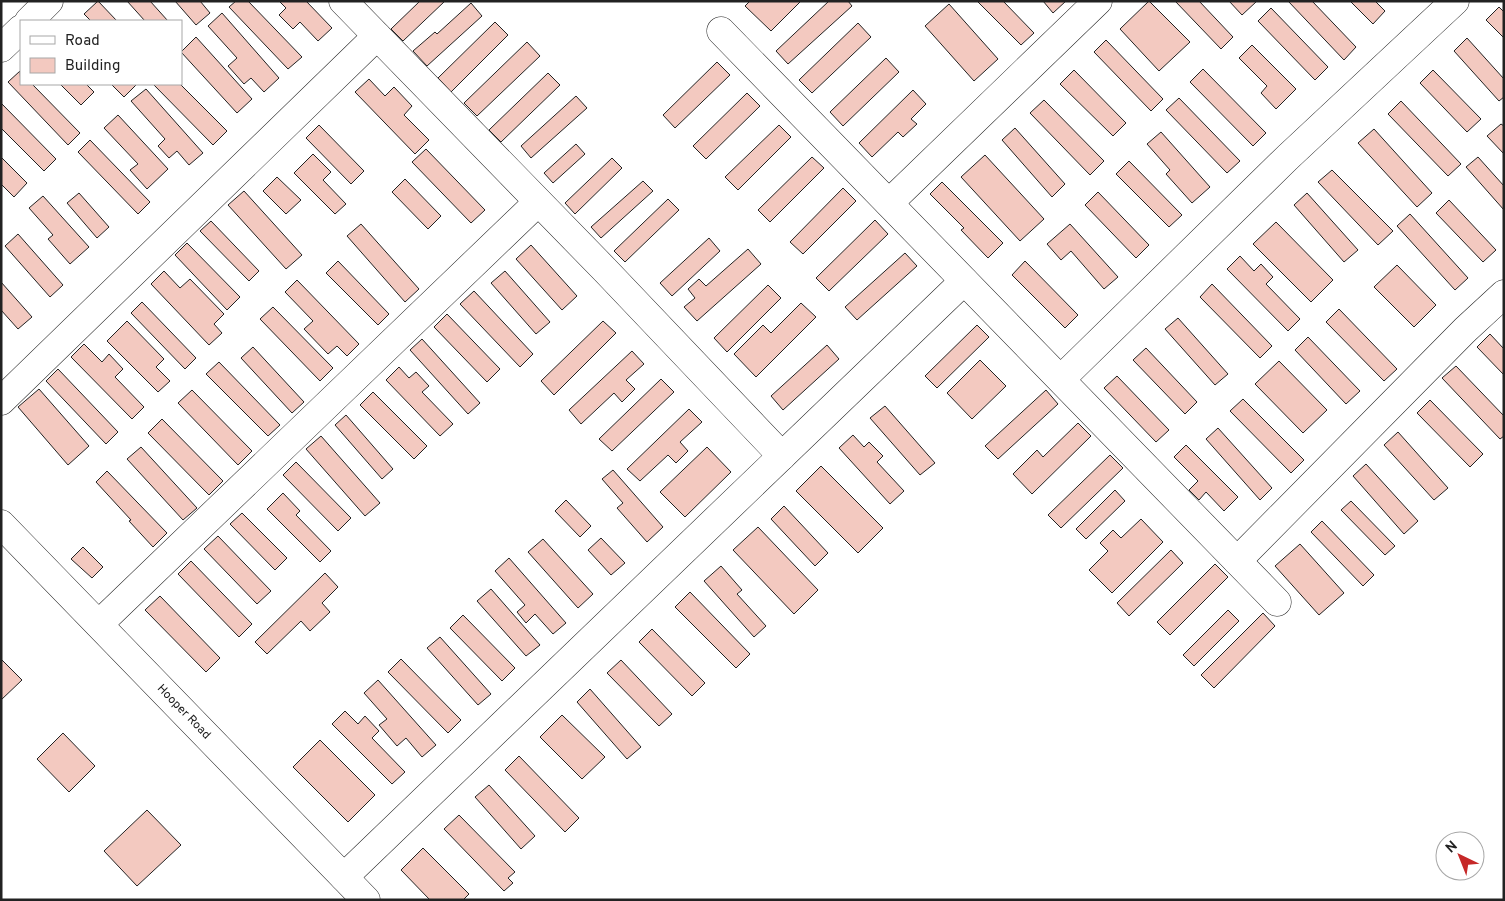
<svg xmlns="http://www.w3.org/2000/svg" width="1505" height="901" font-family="Overpass,sans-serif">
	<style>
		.building { fill: #f3c9c0; stroke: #222 }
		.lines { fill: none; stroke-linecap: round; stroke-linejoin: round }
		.minor-casing { stroke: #222; stroke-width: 29 }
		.minor { stroke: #fff; stroke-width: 28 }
		.labels { text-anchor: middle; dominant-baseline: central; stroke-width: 4; stroke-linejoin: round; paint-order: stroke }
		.street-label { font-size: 12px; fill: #222; stroke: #fff }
	</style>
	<rect width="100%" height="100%" fill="#fff"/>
	<path class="building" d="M98 1 117 21H91L84 14Z
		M127 1H150L168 21H145Z
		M175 1H200L210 13 196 25Z
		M236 1H248L302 57 288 69 229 7Z
		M279 1H306L332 28 318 41 300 22 293 29 279 15 286 8Z
		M420 1H445L403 41 391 29Z
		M750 1H801L771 31 745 6Z
		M829 1H848L852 6 788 64 776 51Z
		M977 1H1003L1034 33 1021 45Z
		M1043 1H1066L1053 13Z
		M1149 1 1190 42 1159 71 1120 29Z
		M1175 1H1199L1233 37 1221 49Z
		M1229 1H1257L1242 15Z
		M1288 1H1312L1356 47 1344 60Z
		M1350 1H1375L1385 11 1373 24Z
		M471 3 482 16 427 66 413 51 435 32 437 34Z
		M949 4 998 59 974 81 925 26Z
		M1499 7 1504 12V38L1486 20Z
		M1271 8 1328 67 1315 80 1258 21Z
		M222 13 279 78 264 92 251 78 244 84 228 66 237 58 208 26Z
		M495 22 508 35 451 92 438 78Z
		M858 23 871 37 812 93 799 80Z
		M196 37 252 99 237 113 181 52Z
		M1467 38 1504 79V97L1499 101 1454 51Z
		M1106 40 1163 99 1151 111 1094 52Z
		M527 42 540 56 477 116 464 103Z
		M1252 45 1296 89 1276 109 1261 93 1267 86 1239 58Z
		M886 58 899 72 843 126 830 112Z
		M717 62 730 75 675 128 663 115Z
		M1203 69 1266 133 1253 146 1190 82Z
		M1074 70 1126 123 1113 136 1060 84Z
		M1433 70 1481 119 1467 132 1420 83Z
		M20 71 21 84H32L80 133 68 145 8 82Z
		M548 73 560 85 501 142 489 130Z
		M369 79 385 96 394 87 412 106 404 115 429 140 415 154 355 92Z
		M60 84H86L94 92 81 105Z
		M111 84H137L124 97Z
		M153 84H180L227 131 213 145Z
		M146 89 203 153 189 165 177 151 169 158 158 146 165 139 131 101Z
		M913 90 926 104 911 119 917 124 903 137 898 132 872 157 859 143Z
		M747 93 760 106 706 159 693 146Z
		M576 96 587 108 531 158 521 146Z
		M1179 98 1240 161 1227 173 1166 110Z
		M1044 100 1104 161 1090 175 1030 113Z
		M1401 101 1461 164 1448 176 1388 114Z
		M1 103 56 159 44 171 1 128Z
		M118 115 168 169 147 189 130 170 138 164 104 128Z
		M1501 124 1504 126V154L1487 136Z
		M319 125 364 171 351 184 306 138Z
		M779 125 791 137 738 190 725 177Z
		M1015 128 1065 184 1052 197 1002 140Z
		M1374 129 1432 193 1417 207 1358 143Z
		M1161 132 1210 187 1192 203 1166 174 1170 170 1147 144Z
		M90 140 150 202 138 214 78 152Z
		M576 144 585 154 553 183 544 173Z
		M426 149 485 210 471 223 412 162Z
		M313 154 331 172 323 180 346 204 335 214 294 173Z
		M985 155 1044 219 1020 241 961 177Z
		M1 157 27 183 14 197 1 184Z
		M812 157 824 168 770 222 758 210Z
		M1478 157 1504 186V210L1466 167Z
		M612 158 622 168 575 214 565 203Z
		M1129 161 1182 215 1169 227 1116 174Z
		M1332 170 1393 231 1378 245 1318 182Z
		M277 177 301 200 286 214 263 191Z
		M405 179 441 216 428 229 392 192Z
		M643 181 653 191 601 238 591 227Z
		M942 182 1003 243 988 258 961 230 964 228 930 194Z
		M843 188 856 201 803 254 790 242Z
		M244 191 302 255 286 269 228 205Z
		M1098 192 1149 245 1136 258 1085 205Z
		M79 193 109 227 97 238 67 203Z
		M1307 193 1358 250 1344 262 1294 205Z
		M43 196 89 247 70 264 48 239 53 235 29 208Z
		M668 199 679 210 625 262 614 251Z
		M1449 200 1496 250 1483 262 1436 213Z
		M1410 214 1468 278 1455 290 1397 226Z
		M875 220 888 234 829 291 816 278Z
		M211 221 259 271 249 281 200 231Z
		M1276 222 1333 280 1311 302 1253 244Z
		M361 224 419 289 405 302 347 236Z
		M1070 224 1118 277 1104 289 1071 251 1061 260 1047 244Z
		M18 234 63 285 50 297 5 246Z
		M709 238 720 251 672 296 660 283Z
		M187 243 240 297 227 310 175 255Z
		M531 245 577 296 562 310 516 259Z
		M748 249 761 264 697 321 684 307 695 298 688 289 699 279 706 286Z
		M905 253 917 266 857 320 845 307Z
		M1240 256 1254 271 1261 264 1273 277 1266 284 1300 319 1288 331 1227 269Z
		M338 261 389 314 378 325 326 273Z
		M1025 261 1078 315 1065 328 1012 275Z
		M1397 265 1436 305 1414 327 1374 287Z
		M164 271 180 288 190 279 224 314 214 324 222 333 209 345 151 284Z
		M505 271 550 322 536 334 491 283Z
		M297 280 359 344 347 356 337 346 328 354 304 329 313 321 285 292Z
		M1 282 32 317 18 329 1 310Z
		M1212 284 1272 346 1260 358 1200 297Z
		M768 285 781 298 727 352 714 338Z
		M474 291 533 354 520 367 460 304Z
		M142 302 196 358 185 369 131 313Z
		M801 303 816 317 756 377 734 354 763 325 771 333Z
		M273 307 333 368 320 381 260 319Z
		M1339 309 1397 369 1384 381 1326 322Z
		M447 314 500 369 487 382 434 327Z
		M1178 318 1228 374 1215 385 1165 329Z
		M127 321 164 359 156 367 170 381 158 392 107 341Z
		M603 321 616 333 554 395 541 381Z
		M977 325 989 337 937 388 925 376Z
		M1490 334 1504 349V375L1477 347Z
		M1308 337 1360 391 1346 404 1295 350Z
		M422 339 480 403 468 414 410 350Z
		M84 344 102 362 109 354 123 369 115 377 144 407 132 419 71 357Z
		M827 345 839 359 783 410 771 396Z
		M253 347 304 402 292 413 241 358Z
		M1146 348 1197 402 1185 414 1133 360Z
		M632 351 644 364 626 380 635 389 622 402 614 393 581 424 569 410Z
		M980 360 1006 386 972 419 947 393Z
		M1279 361 1327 410 1303 433 1255 384Z
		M219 362 280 425 268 436 206 374Z
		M1456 366 1504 416V436L1500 439 1442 378Z
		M399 367 409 378 416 372 429 386 422 392 453 424 440 436 386 380Z
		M58 369 118 432 106 444 46 381Z
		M1117 376 1169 430 1156 442 1104 388Z
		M661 379 674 392 612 451 599 439Z
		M39 389 89 446 68 465 18 407Z
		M192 390 252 451 238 465 178 403Z
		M1046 390 1058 404 998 459 985 446Z
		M373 392 427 446 414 459 360 405Z
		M1243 399 1304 460 1291 473 1230 411Z
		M1430 400 1483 454 1470 467 1417 413Z
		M885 406 935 463 920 475 870 418Z
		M689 409 702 422 680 442 688 451 676 463 668 455 640 481 627 469Z
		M346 415 393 469 382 479 335 425Z
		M162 419 223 481 209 495 148 433Z
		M1078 423 1091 436 1032 494 1013 474 1037 450 1043 457Z
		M1218 428 1272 488 1260 500 1206 439Z
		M1398 432 1448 488 1434 500 1384 445Z
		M853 435 864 447 869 442 883 456 877 462 904 491 890 504 839 448Z
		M321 436 380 503 365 516 306 449Z
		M1186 445 1238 497 1224 511 1206 492 1199 500 1189 490 1198 481 1174 457Z
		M141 447 197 508 183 520 127 459Z
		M707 447 731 472 685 517 660 492Z
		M1110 455 1123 468 1061 528 1048 515Z
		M296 462 351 518 338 531 283 475Z
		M1366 464 1418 521 1404 534 1353 476Z
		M821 466 883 528 858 553 796 491Z
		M613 470 663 527 647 542 617 508 623 503 602 479Z
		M107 471 167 533 153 547 129 521 131 520 96 482Z
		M1115 490 1125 501 1086 539 1076 529Z
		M283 493 300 511 296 515 331 551 320 562 267 509Z
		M566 500 591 526 580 537 555 511Z
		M1351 501 1395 546 1385 555 1341 510Z
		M784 506 828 553 815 566 771 519Z
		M242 513 287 558 275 570 230 524Z
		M1141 519 1163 542 1112 593 1089 570 1108 551 1100 543 1113 530 1121 538Z
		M1322 521 1374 575 1363 586 1311 532Z
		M758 527 818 590 794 614 733 550Z
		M218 536 271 591 257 604 204 549Z
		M601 538 625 563 611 575 588 550Z
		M543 539 593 594 578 608 528 552Z
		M1300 544 1344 593 1319 615 1275 566Z
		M83 547 103 567 92 578 71 559Z
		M1171 550 1183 563 1129 616 1117 603Z
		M509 558 566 623 553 634 535 614 526 623 517 612 525 605 495 571Z
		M191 561 252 624 239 637 178 574Z
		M1215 564 1228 577 1170 635 1157 622Z
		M721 566 742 590 737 594 766 626 754 637 704 581Z
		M325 573 338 587 322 603 330 612 310 631 301 621 267 654 255 642Z
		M491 589 540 645 526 656 477 601Z
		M690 592 750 654 736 668 675 607Z
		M160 596 220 658 206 672 145 610Z
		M1228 610 1239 621 1194 666 1183 655Z
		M1263 613 1275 626 1214 688 1201 675Z
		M463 615 515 668 502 681 450 628Z
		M652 629 705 683 692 696 639 642Z
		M440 637 491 694 478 705 427 648Z
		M1 659 22 680 1 700Z
		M401 659 461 720 448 733 388 672Z
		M621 660 672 714 659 726 607 673Z
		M378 680 436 745 422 757 406 738 397 746 379 725 387 719 364 693Z
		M590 689 641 747 627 759 577 702Z
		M345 711 358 724 365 716 379 731 372 738 405 772 392 784 332 724Z
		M562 715 605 757 582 779 540 737Z
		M63 733 95 766 69 792 37 759Z
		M320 740 375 795 348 822 293 767Z
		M519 756 579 818 565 832 505 770Z
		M489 785 535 836 521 849 475 797Z
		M147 810 181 845 137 886 104 851Z
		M459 815 515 872 508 878 513 883 504 891 444 829Z
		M423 848 469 894 463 900H430L401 870Z"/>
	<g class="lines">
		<defs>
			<g id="minor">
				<path d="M343 1 605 270 782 456"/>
				<path d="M29 21 49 1"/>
				<path d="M721 31 1277 602"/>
				<path d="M1 48 21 29"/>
				<path d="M889 203 1098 1"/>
				<path d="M1061 379 1288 157 1455 1"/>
				<path d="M1 401 377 36"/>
				<path id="s1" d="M1 524 366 900"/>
				<path d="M1237 561 1465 330 1504 294"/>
				<path d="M99 624 538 202"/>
				<path d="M344 877 964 281"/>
			</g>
		</defs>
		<use href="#minor" class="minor-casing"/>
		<use href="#minor" class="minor"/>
	</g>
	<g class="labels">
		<g class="street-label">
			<text stroke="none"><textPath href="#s1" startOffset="262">Hooper Road</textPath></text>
		</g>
	</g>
	<rect width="1505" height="901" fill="none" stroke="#222222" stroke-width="5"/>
	<rect x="20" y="20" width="162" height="65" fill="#ffffff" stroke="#a7a7a7"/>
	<rect x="30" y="36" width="25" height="8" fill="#ffffff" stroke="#a7a7a7"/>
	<text x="65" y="45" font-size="15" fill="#222222">Road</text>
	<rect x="30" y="58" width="25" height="15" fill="#f3c9c0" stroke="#a7a7a7"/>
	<text x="65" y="70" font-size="15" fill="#222222">Building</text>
	<g transform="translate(1460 856) rotate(317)"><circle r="24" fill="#ffffff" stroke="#a7a7a7"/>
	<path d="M0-4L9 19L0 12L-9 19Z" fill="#c62828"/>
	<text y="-8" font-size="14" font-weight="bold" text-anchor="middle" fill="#222222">N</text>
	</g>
</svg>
